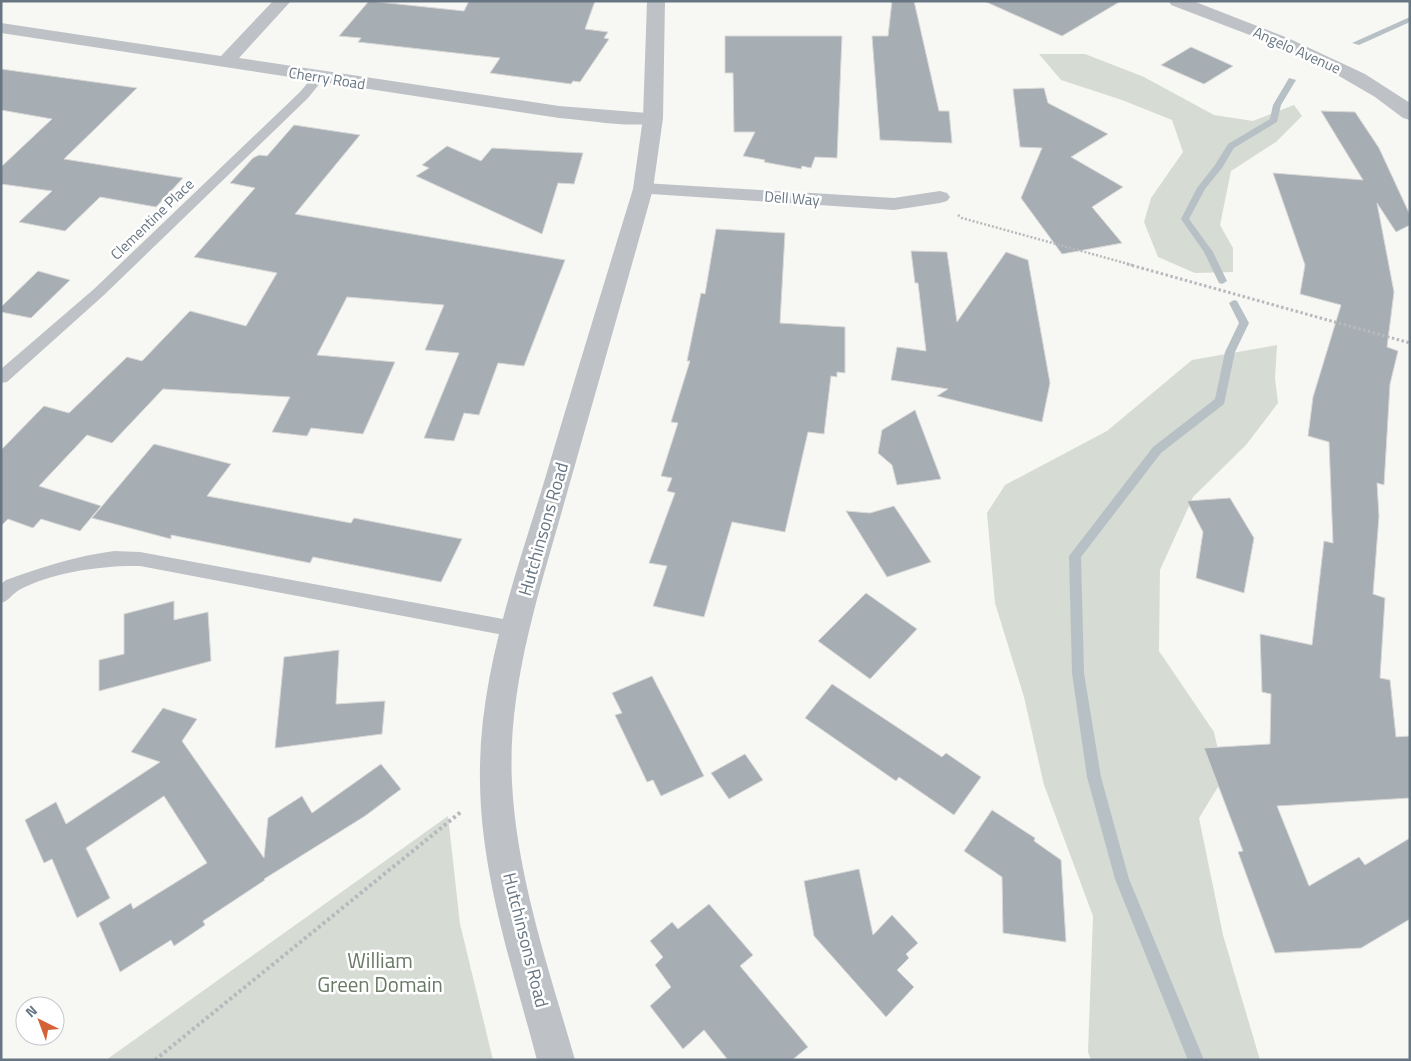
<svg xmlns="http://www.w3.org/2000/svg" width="1411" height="1061" font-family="'Titillium Web',sans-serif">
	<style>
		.green { fill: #d6dbd4 }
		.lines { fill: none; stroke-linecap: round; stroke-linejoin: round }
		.stream { fill: #b7c1c5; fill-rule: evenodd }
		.building { fill: #a6adb3; stroke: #d8d8d7 }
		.path-far2 { stroke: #b7babd; stroke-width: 2.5; stroke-dasharray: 2 2; stroke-linecap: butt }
		.path-far1 { stroke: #b7babd; stroke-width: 3; stroke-dasharray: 2.5 2.5; stroke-linecap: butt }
		.path { stroke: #b7babd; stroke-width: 4; stroke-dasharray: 3 3; stroke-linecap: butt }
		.service { fill: #bec2c6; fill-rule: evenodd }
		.minor { fill: #bec2c6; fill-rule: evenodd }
		.tertiary { fill: #bec2c6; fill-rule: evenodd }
		.labels { text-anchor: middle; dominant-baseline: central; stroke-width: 5; stroke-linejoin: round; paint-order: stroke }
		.far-street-label { font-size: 15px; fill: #687683; stroke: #fff }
		.street-label { font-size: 18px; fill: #687683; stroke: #fff }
		.near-park-label { font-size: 21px; fill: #6a7a67; stroke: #fff }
	</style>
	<rect width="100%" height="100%" fill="#f7f7f4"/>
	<path class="green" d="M1039 54H1085L1144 77 1214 115 1253 121 1294 105 1302 116 1276 142 1231 171 1220 225 1233 248V272L1195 273 1158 257 1144 222 1151 198 1183 152 1172 120 1122 100 1061 80Z
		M1277 345 1275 378 1278 403 1246 445 1193 497 1160 570 1159 651 1214 732 1224 777 1199 818 1223 935 1260 1060H1091L1088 1052 1093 916 1044 785 1024 697 995 603 987 513 1005 485 1107 431 1192 360Z
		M448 816 460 924 493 1060H106Z"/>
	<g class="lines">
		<path class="stream" d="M1410 17V22L1359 45 1352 43Z
			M1289 78 1296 80 1281 105 1277 122 1234 148 1222 168 1205 189 1189 219 1213 252 1227 281 1222 284 1219 283 1204 252 1181 219 1197 188 1215 165 1228 144 1270 119 1273 105Z
			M1234 300 1237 301 1249 323 1235 352 1224 404 1161 453 1081 557 1084 673 1101 777 1129 879 1204 1060H1188L1115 879 1087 777 1072 673 1069 556 1153 447 1215 399 1225 352 1239 323 1229 303Z"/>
	</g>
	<path class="building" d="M369 1 464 11 469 1H595L585 29 608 32 604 38 609 39 580 82 573 81 571 84 490 73 500 58 358 42 361 38 339 36Z
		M892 1H914L939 111H949L952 143 880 140 872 36H888Z
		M984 1H1121L1062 36Z
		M725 36H842L837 158 815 157 811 168 802 166 801 169 764 162 765 160 743 156 755 132H734L733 73H725Z
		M1191 47 1233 66 1204 84 1161 65Z
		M1 69 137 88 64 159 183 178 156 207 100 197 65 231 19 222 52 191 1 184V167L52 119 1 110Z
		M1044 88 1048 103 1108 134 1071 157 1123 187 1092 207 1122 243 1062 254 1021 198 1042 148 1020 147 1013 89Z
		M1321 111 1355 112 1379 148 1410 215V225L1396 232 1377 203 1394 292 1387 347 1398 351 1390 384 1384 485 1377 483 1379 516 1373 594 1385 598 1380 678 1390 680 1396 737 1410 736V798L1277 806 1309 886 1359 857 1365 865 1410 838V919L1361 948 1275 953 1238 852 1243 851 1204 748 1270 744 1271 694 1262 692 1260 634 1312 645 1324 541 1333 543 1329 442 1308 436 1313 397 1341 305 1300 294 1305 265 1273 173 1363 180Z
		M294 125 360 135 295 214 565 260 524 366 498 363 479 415 464 413 454 441 424 438 459 353 425 350 444 305 347 297 317 355 395 362 363 434 311 428 307 436 272 432 290 397 163 389 112 443 87 435 39 486 101 506 80 531 41 519 33 528 8 519 1 526V450L44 406 69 413 127 357 142 361 190 311 246 326 277 273 194 257 255 188 230 183 253 158 259 155 267 156Z
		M447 146 481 161 492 148 583 153 574 184 558 183 542 234 416 176 429 168 422 165Z
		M716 229 785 233 780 323 845 327V373L837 372V377L831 376 824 434 808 432 785 532 732 522 704 617 653 606 667 566 649 563 675 493 667 491 672 478 661 476 678 423 671 422 690 361H687L701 293 705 294Z
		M911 251 947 252 957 322 1006 252 1028 260 1050 383 1042 422 937 396 948 389 891 380 897 347 926 351 918 283H915Z
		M38 271 70 280 31 318 1 312V307Z
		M915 410 941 479 897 485 892 465 878 453 882 430Z
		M154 444 231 464 207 496 351 523 354 518 462 539 441 582 313 557 310 563 171 535V539L92 518Z
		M1230 498 1254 538 1244 593 1196 578 1203 532 1187 501Z
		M894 506 931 562 887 577 846 511 870 513Z
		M866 593 917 629 870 679 818 641Z
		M174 601V620L208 612 211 661 99 691V660L124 654V614Z
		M339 650 336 704 385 701 382 734 275 748 284 657Z
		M652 676 704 776 661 796 653 780 647 782 615 715 622 713 612 693Z
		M832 684 942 757 946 753 981 777 954 815 899 777 896 781 805 718Z
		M163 708 197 719 182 741 264 858 268 818 302 796 312 813 381 764 401 789 365 816 264 879 265 880 203 921 205 925 174 946 171 940 120 972 99 923 131 903 133 909 207 863 164 796 86 848 110 898 77 918 52 859 44 863 25 820 56 802 66 824 160 762 131 752Z
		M745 754 763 780 729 799 711 773Z
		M992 810 1035 838 1034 841 1061 860 1066 942 1003 933 1002 877 964 851Z
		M859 869 873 935 892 915 918 943 906 954 909 958 897 970 914 987 886 1017 814 936 804 881Z
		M709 904 753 955 740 966 808 1047 792 1060H728L704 1030 683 1049 650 1006 671 987 655 965 663 957 650 941 672 922 678 929Z"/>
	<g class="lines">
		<path class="path-far2" d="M958 215 962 218 1132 265"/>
		<path class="path-far1" d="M1127 264 1410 343"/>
		<path class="path" d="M155 1060 462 811"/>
		<path class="service" d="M319 73 325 77 308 98 104 295 7 382 1 383V369L94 289 300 92 315 74Z
			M114 551 140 552 514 621 521 623 523 629 521 635 514 637 140 566C104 565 52 572 19 590 12 594 9 601 1 603V584L6 580C42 567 76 556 114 551Z"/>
		<path class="minor" d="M273 1H291L239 58 559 106 660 114 663 118 660 122C631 129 589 120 559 118L1 33V23L221 56Z
			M1169 1H1193L1288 38 1365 74 1410 103V120L1403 118 1375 97 1327 69 1276 45 1171 5Z
			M643 183 894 198 940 191 947 193 950 197 947 201 940 203 894 210 636 193 633 189 636 185Z"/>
		<path class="tertiary" d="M647 1H665L663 118 653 189C625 290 596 391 567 493 541 587 507 684 512 783 517 878 549 969 575 1060H537C513 969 481 876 480 782 478 681 512 586 541 492 571 391 602 290 633 189L643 118Z"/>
	</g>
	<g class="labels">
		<g class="far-street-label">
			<text transform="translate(1297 50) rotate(24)">Angelo Avenue</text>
			<text transform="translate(327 78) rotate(9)">Cherry Road</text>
			<text transform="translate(792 198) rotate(4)">Dell Way</text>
			<text transform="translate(152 219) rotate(-44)">Clementine Place</text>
		</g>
		<g class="street-label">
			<text transform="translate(543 529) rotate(-74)">Hutchinsons Road</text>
			<text transform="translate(526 940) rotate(76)">Hutchinsons Road</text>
		</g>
		<g class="near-park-label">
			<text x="380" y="960">William<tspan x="380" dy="24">Green Domain</tspan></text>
		</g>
	</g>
	<rect width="1411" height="1061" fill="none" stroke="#687683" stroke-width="5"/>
	<g transform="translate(40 1021) rotate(318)"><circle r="24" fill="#ffffff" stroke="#c3c8cd"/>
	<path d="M0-4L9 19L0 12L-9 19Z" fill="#d56136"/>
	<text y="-8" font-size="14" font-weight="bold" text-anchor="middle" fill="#687683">N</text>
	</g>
</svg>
